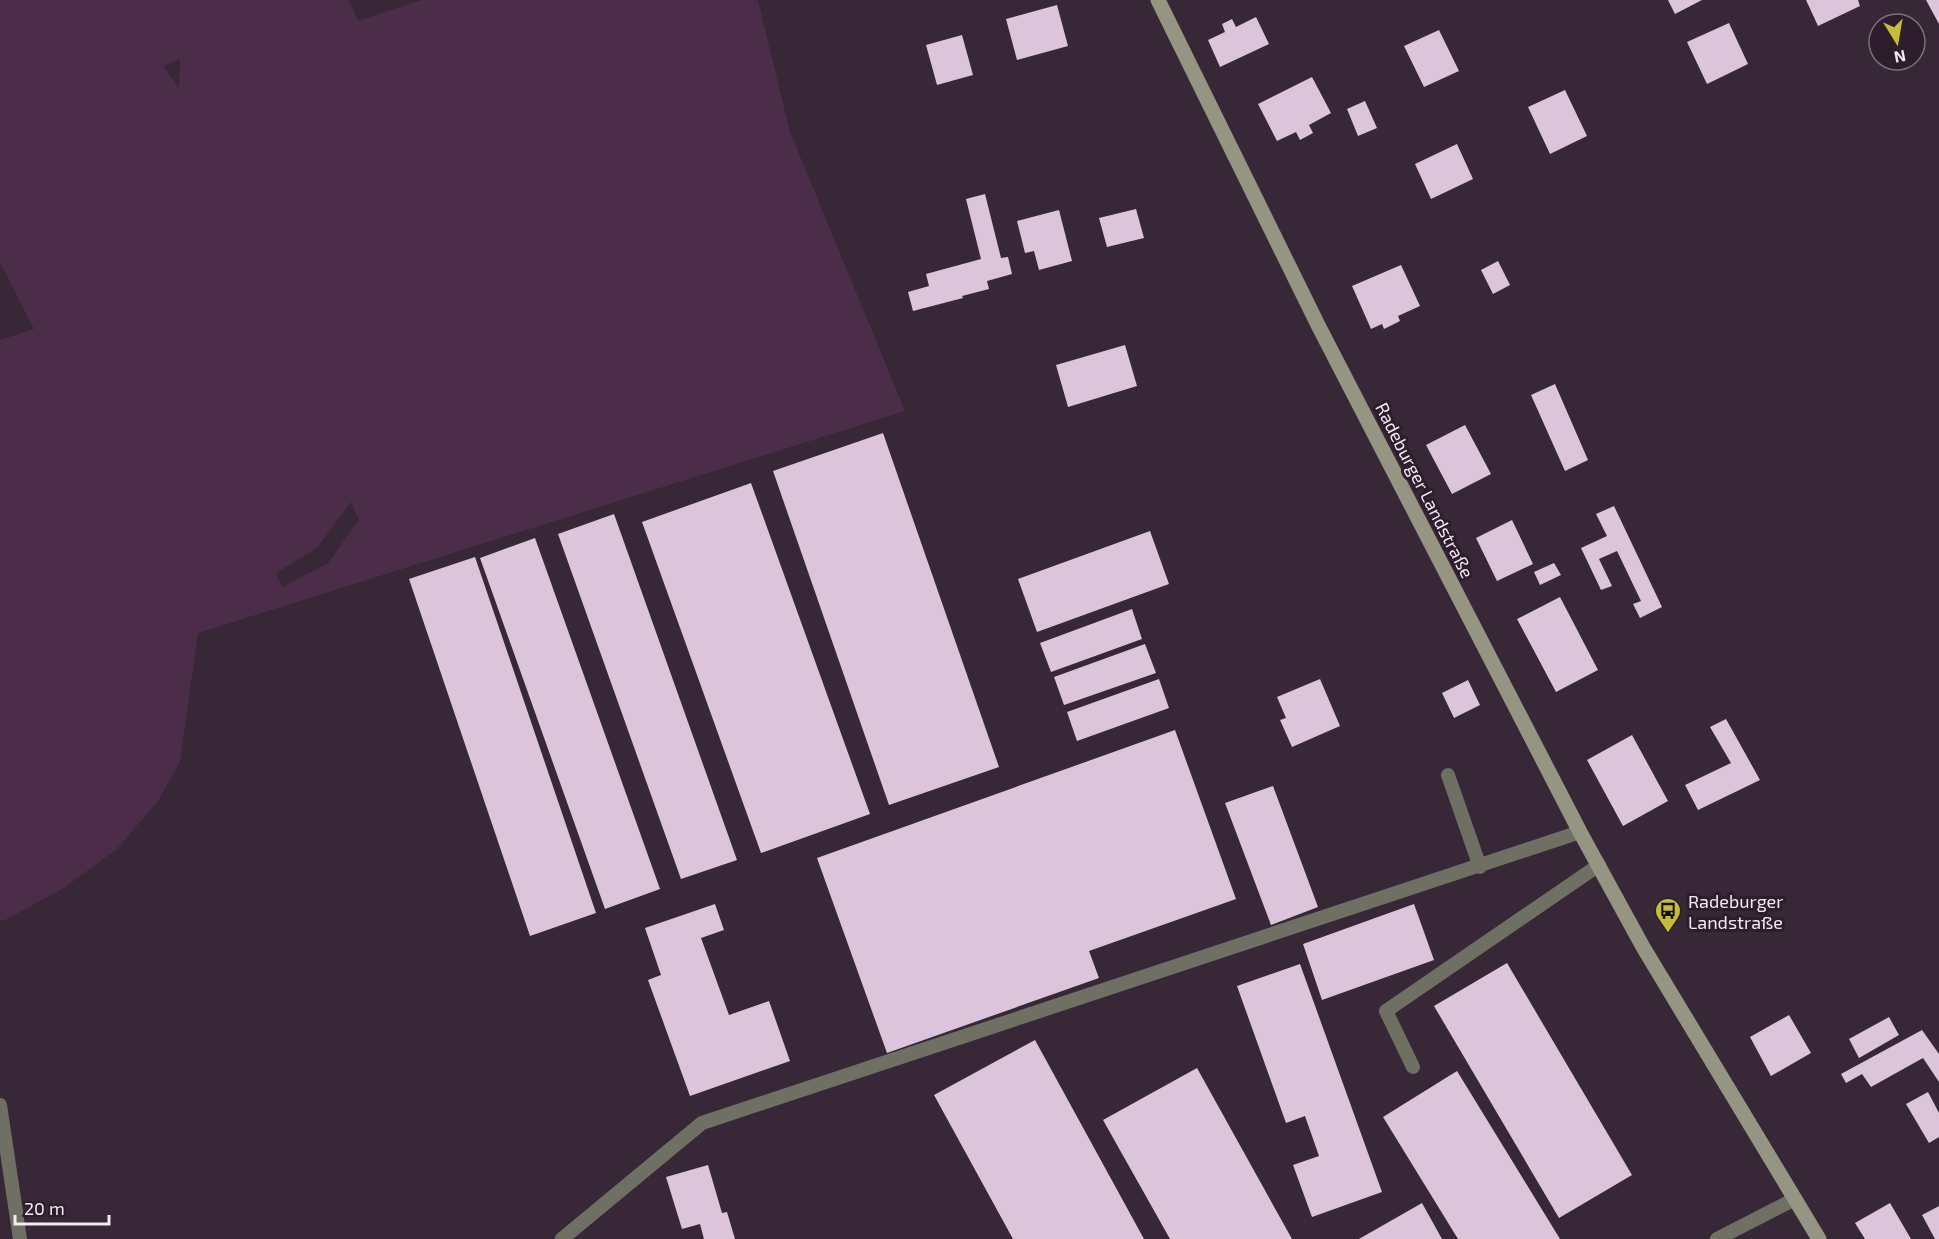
<svg xmlns="http://www.w3.org/2000/svg" width="1939" height="1239" font-family="'Exo 2',sans-serif">
	<style>
		.green { fill: #4b2d4a; fill-rule: evenodd }
		.building { fill: #dcc5da }
		.lines { fill: none; stroke-linecap: round; stroke-linejoin: round }
		.lane { stroke: #706f64; stroke-width: 14 }
		.secondary { stroke: #969482; stroke-width: 15 }
		.labels { text-anchor: middle; dominant-baseline: central; stroke-width: 6; stroke-linejoin: round; paint-order: stroke }
		.street-label { font-size: 18px; fill: #f5e9f4; stroke: #2e1d2d }
		.poi-label { font-size: 18px; fill: #f5e9f4; stroke: #2e1d2d; text-anchor: start }
	</style>
	<rect width="100%" height="100%" fill="#382737"/>
	<path class="green" d="M0 0H349L358 21 422 0H758L790 132 905 411 198 633 180 762 158 801 117 849 61 890 5 920H0V340L34 329 0 262ZM179 59H180L179 88 163 66ZM351 502 359 520 328 563 282 587 276 573 317 548Z"/>
	<path class="building" d="M1668 0H1702L1675 14Z
		M1806 0H1858L1860 6 1818 26Z
		M1926 0H1939V24Z
		M1057 5 1068 46 1017 60 1006 19Z
		M1256 17 1269 44 1220 67 1208 40 1225 32 1222 24 1232 19 1236 27Z
		M1729 23 1748 64 1707 84 1687 42Z
		M1439 30 1459 71 1424 87 1404 46Z
		M962 35 973 75 937 85 926 45Z
		M1312 77 1331 113 1309 125 1313 133 1300 140 1296 132 1277 141 1258 104Z
		M1565 90 1587 136 1550 154 1528 107Z
		M1365 101 1377 128 1358 136 1347 109Z
		M1457 144 1473 179 1431 199 1415 164Z
		M985 194 1001 258 1008 257 1012 274 987 281 989 289 962 296 963 298 913 311 908 292 929 286 926 274 981 259 966 199Z
		M1136 209 1144 238 1107 247 1099 218Z
		M1059 210 1072 261 1039 270 1034 251 1025 253 1017 221Z
		M1498 261 1510 285 1493 294 1481 270Z
		M1401 265 1420 306 1398 316 1400 321 1384 329 1382 324 1371 329 1352 286Z
		M1125 345 1137 386 1068 407 1056 365Z
		M1555 384 1588 460 1565 471 1531 395Z
		M1465 425 1491 474 1452 494 1426 445Z
		M883 433 999 767 889 805 773 471Z
		M751 483 870 814 761 853 642 522Z
		M1614 506 1662 607 1640 618 1633 604 1641 601 1617 551 1599 559 1612 586 1601 590 1581 548 1607 536 1596 514Z
		M614 514 737 860 681 879 558 534Z
		M1512 520 1533 564 1497 581 1476 538Z
		M1150 531 1169 584 1037 632 1018 579Z
		M535 538 660 889 605 909 480 558Z
		M475 557 596 913 530 936 409 579Z
		M1554 563 1561 575 1540 585 1534 572Z
		M1560 597 1598 670 1556 692 1517 619Z
		M1132 609 1142 639 1051 672 1040 643Z
		M1145 644 1156 673 1064 705 1054 677Z
		M1159 679 1169 708 1077 741 1067 712Z
		M1320 679 1340 726 1292 747 1280 720 1286 718 1277 697Z
		M1468 680 1480 705 1454 718 1442 693Z
		M1726 719 1760 780 1698 810 1685 785 1731 763 1710 727Z
		M1175 730 1236 899 1089 951 1099 978 887 1053 817 858Z
		M1632 735 1668 801 1623 826 1587 760Z
		M1273 786 1318 907 1271 925 1225 803Z
		M715 904 724 930 701 938 729 1015 769 1001 790 1061 690 1096 648 980 661 975 645 928Z
		M1414 904 1434 960 1322 1000 1303 944Z
		M1507 963 1632 1175 1559 1218 1434 1006Z
		M1300 964 1382 1192 1312 1217 1293 1165 1319 1156 1305 1116 1286 1123 1237 986Z
		M1789 1015 1811 1053 1771 1076 1750 1037Z
		M1889 1017 1899 1035 1859 1058 1849 1039Z
		M1922 1030 1939 1054V1082L1923 1058 1871 1087 1862 1074 1846 1083 1841 1074Z
		M1035 1040 1144 1239H1013L934 1095Z
		M1197 1068 1292 1239H1170L1103 1120Z
		M1457 1071 1560 1239H1458L1383 1117Z
		M1928 1092 1939 1113V1137L1929 1143 1906 1104Z
		M708 1165 722 1213 727 1212 735 1239H704L700 1224 682 1229 666 1177Z
		M1422 1203 1442 1239H1359Z
		M1890 1203 1911 1239H1865L1855 1223Z
		M1939 1206V1239H1935L1922 1215Z"/>
	<g class="lines">
		<path class="lane" d="M1448 775 1480 867
			M1413 1067 1386 1011 1599 865
			M0 1105 20 1239
			M562 1239 702 1123 1580 832
			M1717 1239 1795 1199"/>
		<path class="secondary" d="M1158 0 1319 327 1580 832 1643 947 1819 1239"/>
	</g>
	<defs>
		<symbol id="bus-pin" viewBox="-11 -11 22 30"><path d="M0 17L-7.5 6A9.5 9.5 0 1 1 7.5 6Z" fill="#c7bb3b" stroke="#2e1d2d"/><path d="M-5-6H5V4H4V6H2V4H-2V6H-4V4H-5ZM-3.5-4V0h7V-4ZM-3.5 1.2v1.5H-2V1.2ZM2 1.2v1.5H3.5V1.2Z" fill="#111"/></symbol>
	</defs>
	<g fill-rule="evenodd">
		<use href="#bus-pin" x="1653" y="896" width="30" height="40"/>
	</g>
	<g class="labels">
		<g class="street-label">
			<text transform="translate(1425 490) rotate(63)">Radeburger Landstraße</text>
		</g>
		<g class="poi-label">
			<text x="1688" y="901">Radeburger<tspan x="1688" dy="21">Landstraße</tspan></text>
		</g>
	</g>
	<g transform="translate(1897 42) rotate(169)"><circle r="28" fill="#2e1d2d" stroke="#7e6f7d" stroke-width="1.5"/>
	<path d="M0-4.5L10 22L0 15L-10 22Z" fill="#c7bb3b"/>
	<text y="-9" font-size="16" font-weight="bold" text-anchor="middle" fill="#f5e9f4">N</text>
	</g>
	<path d="M15 1215v9h94v-9" fill="none" stroke="#f5e9f4" stroke-width="3"/>
	<text x="24" y="1215" font-size="18" fill="#f5e9f4" stroke="#2e1d2d" stroke-width="4.5" paint-order="stroke">20 m</text>
</svg>
